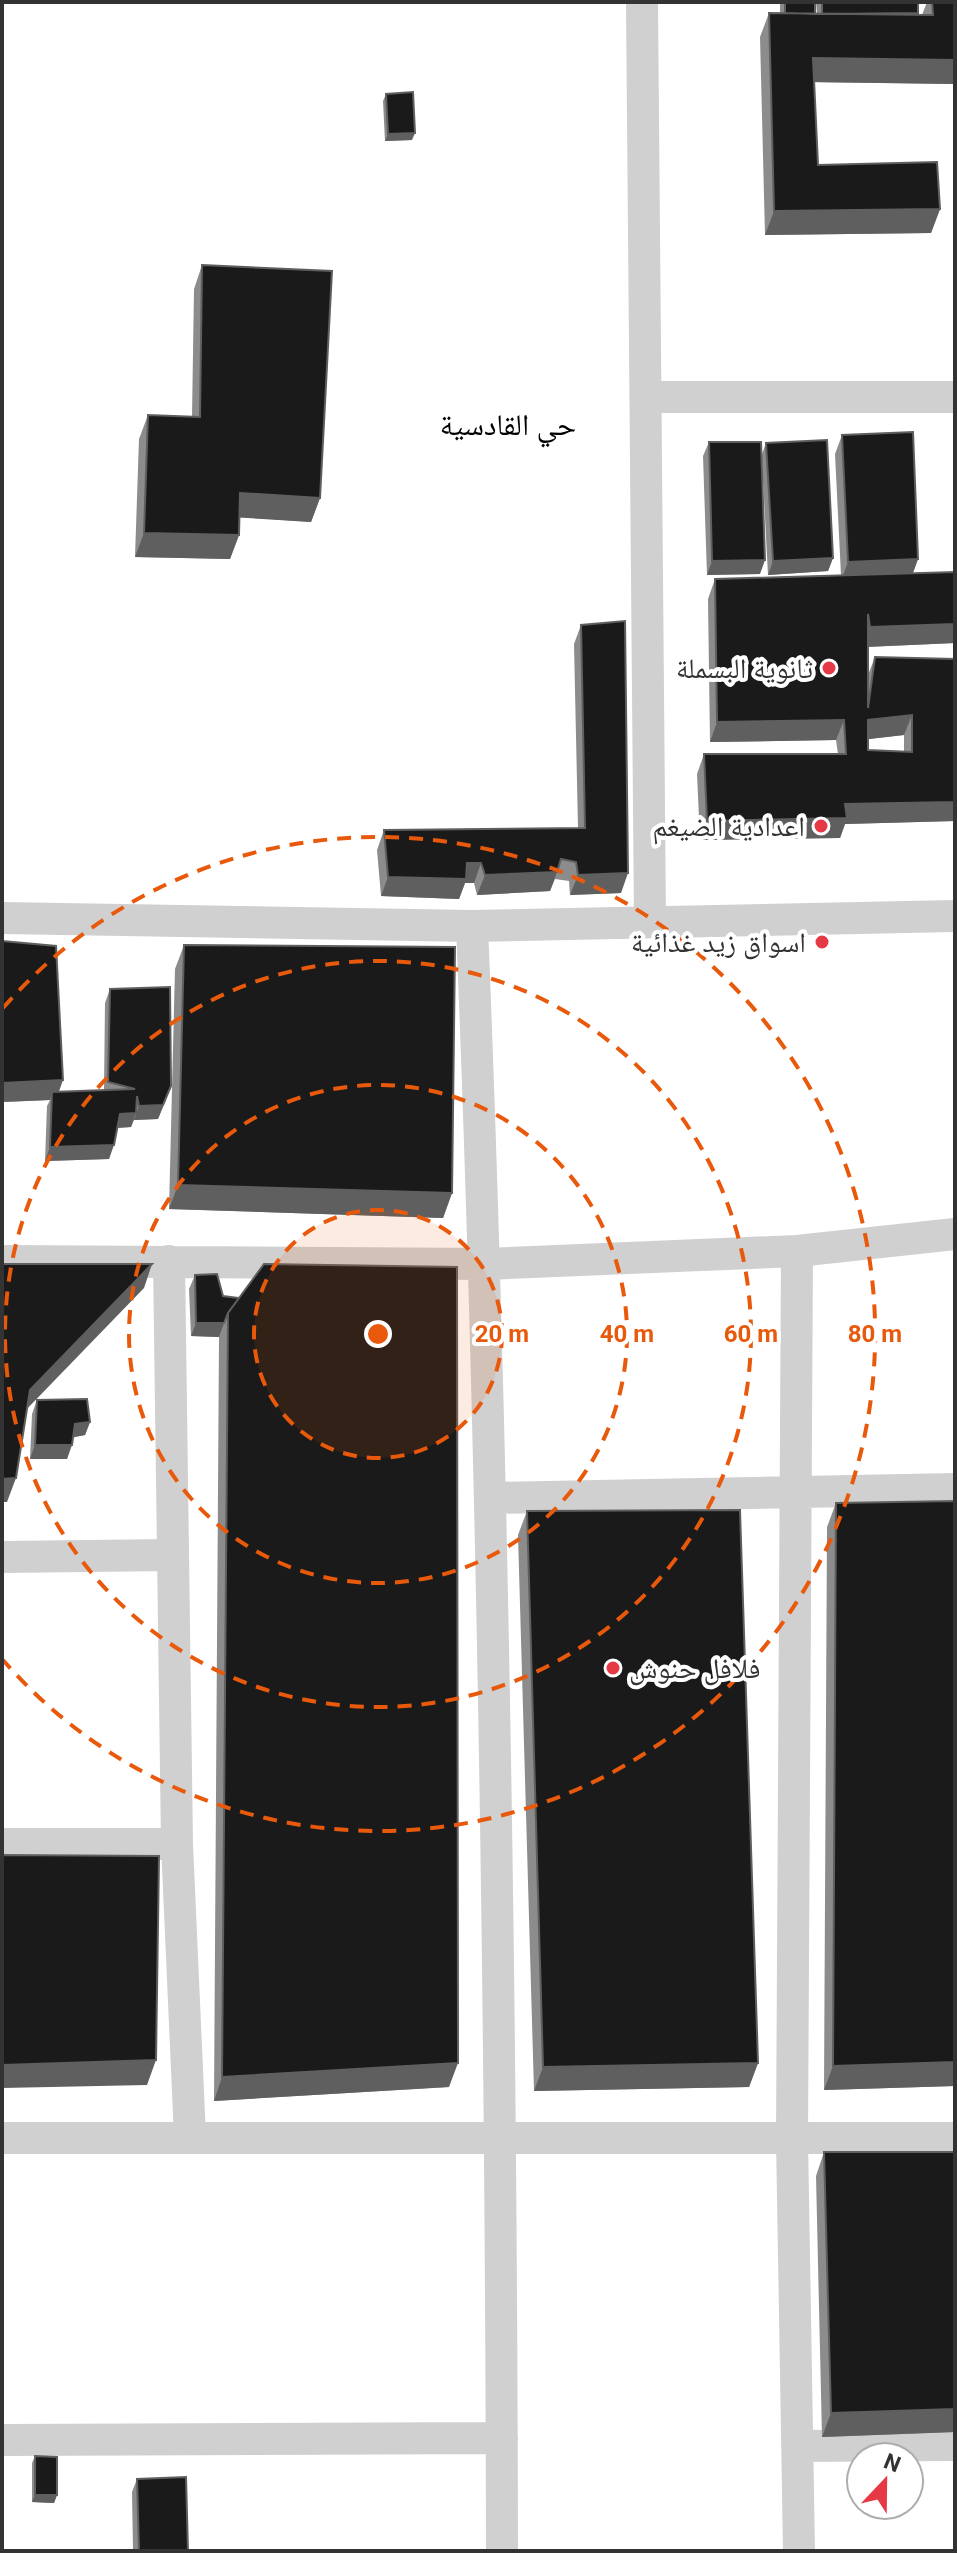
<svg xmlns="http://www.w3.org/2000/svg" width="957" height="2553" font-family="Roboto,'Noto Naskh Arabic',sans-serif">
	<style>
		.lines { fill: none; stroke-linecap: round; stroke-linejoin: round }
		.minor { stroke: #d0d0d0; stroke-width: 32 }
		.wall { fill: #8c8c8c; fill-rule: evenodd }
		.shaded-wall { fill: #5f5f5f }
		.building { fill: #1a1a1a; stroke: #5f5f5f; stroke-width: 2; fill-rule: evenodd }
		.ring { fill: none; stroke: #e8590c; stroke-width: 4; stroke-dasharray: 14 10 }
		.poi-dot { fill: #e63946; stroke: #fff; stroke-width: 3 }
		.labels { text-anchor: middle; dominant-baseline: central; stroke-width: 8; stroke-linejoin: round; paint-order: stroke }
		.poi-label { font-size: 28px; fill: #333; stroke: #fff; text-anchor: end }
		.neighbourhood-label { font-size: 30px; fill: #000; stroke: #fff }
		.centre { fill: #e8590c; stroke: #fff; stroke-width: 4 }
		.ring-label { font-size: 24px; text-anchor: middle; font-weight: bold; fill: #e8590c; stroke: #fff; stroke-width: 8; stroke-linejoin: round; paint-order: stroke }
	</style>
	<rect width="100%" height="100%" fill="#fff"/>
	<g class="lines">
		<path class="minor" d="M642 2 650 922
			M647 397H955
			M2 918 472 926 955 916
			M472 926C494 1468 501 2009 502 2551
			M797 1251 792 2138 799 2551
			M2 1261 486 1264 797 1251 955 1234
			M169 1261 177 1844 190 2137
			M490 1498 955 1489
			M2 1557 173 1555
			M2 1844H177
			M2 2138H955
			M2 2440 502 2438
			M798 2446 955 2445"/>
	</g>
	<path class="wall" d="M780 2H815V14H817L816 2H918L917 15H922L927 2H955V84L814 82 818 165 940 209 931 233 765 235 760 37 769 13H780Z
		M386 94 412 140 385 141 383 101Z
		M202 265 320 498 311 522 239 517V535L230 559 135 557 139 439 148 415 192 417 194 289Z
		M842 435 918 559 913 573 955 643 868 647V675L875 657 955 659V821L845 824 840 838 700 840 697 774 704 754H838L836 740 710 742 708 599 715 579 841 575 835 454ZM904 735V752L868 750V739Z
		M709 442 761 457 766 443 833 558 828 571 768 575 762 460 760 574 707 575 703 456Z
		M581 625 621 893 570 895 569 881 555 879 550 891 477 895 474 883H465L459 899 381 896 377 850 384 830 578 828 574 644Z
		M184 945 452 1193 443 1218 169 1209 175 969Z
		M110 989 166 1100 158 1119 134 1120 131 1127 117 1128 109 1159 45 1161 47 1106 50 1100 2 1102 59 1092 104 1090 105 1003Z
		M217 1274 449 2087 214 2101 219 1337 191 1336 189 1289 195 1275Z
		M37 1400 90 1422 85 1435 73 1437 67 1459H30L32 1414Z
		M836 1503 955 2086 824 2090 827 1527Z
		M527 1511 758 2063 749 2087 534 2091 518 1535Z
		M824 2152H955V2432L822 2437 816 2176Z
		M35 2456 57 2495 54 2503 32 2502V2463Z
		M137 2479 188 2551H133L132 2492Z"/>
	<path class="shaded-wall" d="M813 58 955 60V84L804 82Z
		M415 133 412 140 385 141 388 134Z
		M940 209 931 233 765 235 774 211Z
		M240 493 320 498 311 522 231 517Z
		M144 533 239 535 230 559 135 557Z
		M833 558 828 571 768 575 773 561Z
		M918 559 911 578 841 581 848 562Z
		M765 560 760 574 707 575 712 561Z
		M955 624V643L863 647 870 627Z
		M912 715 904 735 861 740 868 720Z
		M844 720 836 740 710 742 717 722Z
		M955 802V821L845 824 840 838 700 840 707 821 845 804Z
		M467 863H481L474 883H465L459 899 381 896 388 877Z
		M557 872 550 891 477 895 485 875Z
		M628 873 621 893 570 895 578 875Z
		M63 1080 56 1100 52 1092 50 1100 2 1102V1083Z
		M171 1086 158 1119 134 1120 139 1106Z
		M136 1113 131 1127 115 1128 120 1114Z
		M114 1145 109 1159 45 1161 50 1147Z
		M178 1185 452 1193 443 1218 169 1209Z
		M152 1264 144 1288 22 1414 30 1390Z
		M196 1323H224L219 1337 191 1336Z
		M90 1422 85 1435 70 1438 75 1424Z
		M35 1445H72L67 1459H30Z
		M16 1478 7 1502H2V1479Z
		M156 2060 147 2085 2 2088V2065Z
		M955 2062V2086L824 2090 833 2066Z
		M458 2063 449 2087 214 2101 222 2077Z
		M758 2063 749 2087 534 2091 543 2067Z
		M955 2409V2432L822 2437 831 2413Z
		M35 2495H57L54 2503 32 2502Z"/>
	<path class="building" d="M785 2H815V14L785 13Z
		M822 2H918V13L822 14Z
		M932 2H955V60L813 58 818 165 937 162 940 209 774 211 769 13 933 15Z
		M413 92 415 133 388 134 386 94Z
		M202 265 332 271 320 498 240 493 239 535 144 533 148 415 200 417Z
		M913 432 918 559 848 562 842 435Z
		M827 440 833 558 773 561 766 443Z
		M709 442H761L765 560 712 561Z
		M955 572V624L870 627 868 614V708L875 657 955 659V802L845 804 847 818 707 821 704 754H846L844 720 717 722 715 579ZM912 715V752L868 750V720Z
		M625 621 628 873 578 875 576 862 561 859 557 872 485 875 481 863H467L466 879 388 877 384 830 585 828 581 625Z
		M2 941 56 946 63 1080 2 1083Z
		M184 945 455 947 452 1193 178 1185Z
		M170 987 171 1086 163 1105 139 1106 137 1096 136 1113 120 1114 114 1145 50 1147 52 1092 135 1089 108 1082 110 989Z
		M2 1264H152L30 1390 16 1478 2 1479Z
		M264 1264 457 1267 458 2063 222 2077 228 1313Z
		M217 1274 223 1296 239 1298 228 1313 224 1323H196L195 1275Z
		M87 1399 90 1422 75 1424 72 1445H35L37 1400Z
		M955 1501V2062L833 2066 836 1503Z
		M740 1510 758 2063 543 2067 527 1511Z
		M2 1855 159 1856 156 2060 2 2065Z
		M824 2152H955V2409L831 2413Z
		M35 2456 57 2457V2495H35Z
		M186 2477 188 2551H139L137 2479Z"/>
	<circle cx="378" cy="1334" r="124" fill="#e8590c" fill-opacity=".12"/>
	<g class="ring">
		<circle cx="378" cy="1334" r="124"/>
		<circle cx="378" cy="1334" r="249"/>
		<circle cx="378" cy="1334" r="373"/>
		<path d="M3 1008A497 497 0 1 1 3 1660"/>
	</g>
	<g class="poi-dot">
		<circle cx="829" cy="668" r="8"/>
		<circle cx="821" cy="826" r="8"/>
		<circle cx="822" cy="942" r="8"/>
		<circle cx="613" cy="1668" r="8"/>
	</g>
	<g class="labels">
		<g class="poi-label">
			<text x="813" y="668">ثانوية البسملة</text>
			<text x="805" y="826">اعدادية الضيغم</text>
			<text x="806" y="942">اسواق زيد غذائية</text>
			<text x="629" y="1668" text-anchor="start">فلافل حنوش</text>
		</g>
		<g class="neighbourhood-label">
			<text x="508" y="424">حي القادسية</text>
		</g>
	</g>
	<circle cx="378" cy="1334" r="12" class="centre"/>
	<g class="ring-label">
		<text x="502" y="1342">20 m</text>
		<text x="627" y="1342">40 m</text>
		<text x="751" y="1342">60 m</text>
		<text x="875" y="1342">80 m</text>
	</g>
	<rect width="957" height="2553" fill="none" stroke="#333333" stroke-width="8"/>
	<g transform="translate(885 2481) rotate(22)"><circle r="38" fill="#ffffff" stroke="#adadad" stroke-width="2"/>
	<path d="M0-6L14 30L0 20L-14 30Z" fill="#e63946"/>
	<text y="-12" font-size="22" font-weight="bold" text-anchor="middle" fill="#333333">N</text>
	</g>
</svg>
